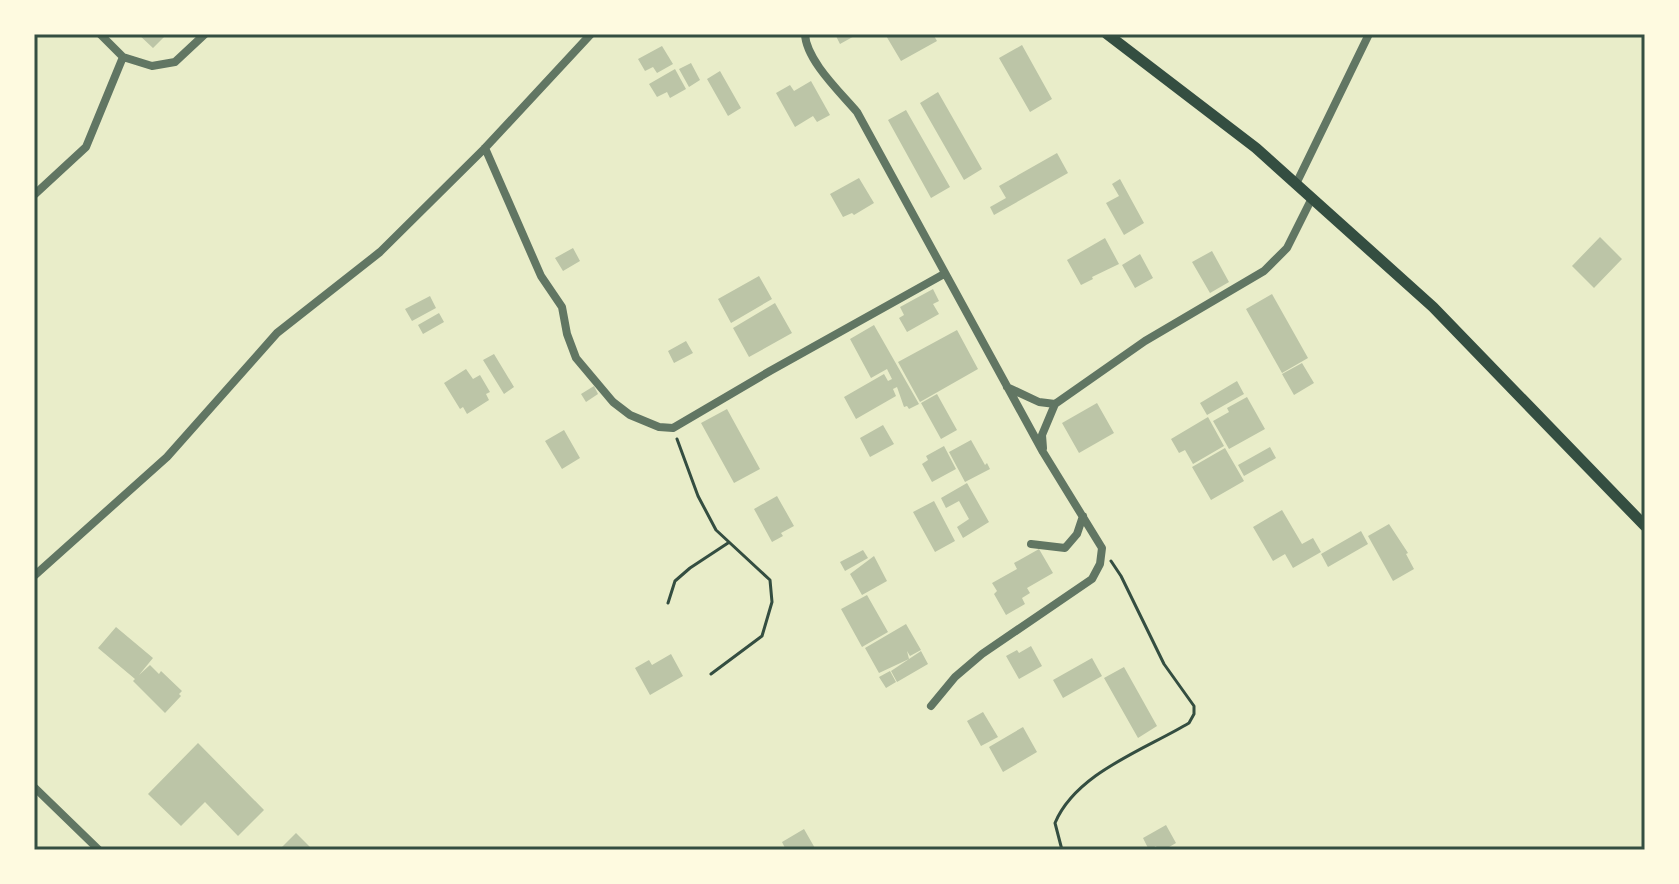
<svg xmlns="http://www.w3.org/2000/svg" width="1679" height="884" font-family="'Source Sans 3',sans-serif">
	<style>
		.building { fill: #bcc5a7 }
		.lines { fill: none; stroke-linecap: round; stroke-linejoin: round }
		.path { stroke: #344e41; stroke-width: 3 }
		.minor { stroke: #617663; stroke-width: 8 }
		.secondary { stroke: #344e41; stroke-width: 11 }
		.neatline { fill: none; stroke: #344e41; stroke-width: 3 }
	</style>
	<rect width="100%" height="100%" fill="#e9edc9"/>
	<path class="building" d="M138 34H167L153 48Z
		M835 34H858L840 44Z
		M885 34H933L937 41 901 61Z
		M1022 45 1052 99 1030 112 999 58Z
		M662 46 673 64 657 73 653 67 645 71 638 59Z
		M691 63 700 80 689 87 679 69Z
		M675 69 686 89 670 98 667 92 657 97 649 84Z
		M720 71 741 108 728 116 707 79Z
		M811 81 830 115 817 122 813 116 795 127 776 93 790 85 794 91Z
		M938 92 982 169 964 180 920 103Z
		M906 110 950 187 931 198 888 120Z
		M1057 153 1068 173 994 215 990 207 1006 198 999 186Z
		M859 178 874 203 854 215 852 213 843 217 830 194Z
		M1120 179 1144 223 1124 235 1106 203 1119 196 1112 184Z
		M1600 237 1622 259 1594 288 1572 266Z
		M1105 238 1119 264 1092 277 1093 279 1081 285 1067 260Z
		M573 248 580 261 563 271 555 258Z
		M1212 251 1229 282 1210 293 1192 262Z
		M1140 254 1153 278 1135 288 1122 265Z
		M759 276 772 299 731 323 718 299Z
		M933 289 939 301 933 304 939 314 907 332 899 318 904 315 900 307Z
		M1272 294 1308 358 1282 373 1246 309Z
		M430 296 436 308 412 321 405 309Z
		M775 303 792 333 749 357 733 328Z
		M439 313 444 322 423 334 418 325Z
		M874 325 919 404 909 409 907 406 904 407 897 387 893 389 896 396 856 419 844 397 884 374 888 381 892 379 887 369 871 378 850 339Z
		M957 330 978 369 920 402 898 362Z
		M686 341 693 353 674 363 668 351Z
		M494 354 514 387 504 394 483 360Z
		M1302 363 1314 383 1294 395 1282 374Z
		M466 369 473 379 480 375 490 392 486 394 489 400 467 414 463 407 460 409 444 383Z
		M1237 381 1244 394 1207 415 1200 403Z
		M594 386 598 394 586 402 581 394Z
		M937 394 957 430 941 439 921 403Z
		M1247 397 1265 429 1229 449 1213 421 1229 412 1227 408Z
		M1097 403 1114 433 1079 453 1062 423Z
		M727 409 760 469 734 483 701 423Z
		M1208 417 1224 446 1193 464 1185 450 1179 453 1171 439Z
		M883 425 894 444 870 457 860 438Z
		M564 430 580 458 562 469 545 441Z
		M971 440 985 465 987 463 990 469 965 482 949 452Z
		M944 446 956 469 932 482 922 464 928 460 926 456Z
		M1270 447 1276 458 1244 476 1238 465Z
		M1225 448 1244 481 1211 500 1192 467Z
		M967 483 989 522 963 538 957 527 969 519 959 501 946 508 941 498Z
		M777 496 794 526 781 533 783 536 772 542 754 509Z
		M934 501 955 541 935 552 913 512Z
		M1282 510 1302 544 1313 538 1321 552 1293 568 1285 554 1273 561 1253 527Z
		M1389 524 1408 553 1406 554 1414 569 1393 581 1368 536Z
		M1361 531 1368 544 1328 567 1321 554Z
		M1039 549 1053 573 1027 588 1030 593 1022 598 1025 604 1006 615 994 594 997 591 992 583 1017 569 1014 563Z
		M863 550 868 558 845 571 840 562Z
		M874 556 887 581 862 595 850 574Z
		M867 595 888 632 862 647 841 609Z
		M906 624 921 650 910 656 907 651 909 659 879 673 865 648Z
		M116 627 153 658 139 675 150 665 159 674 161 671 182 691 179 694 181 696 165 713 133 681 135 679 98 648Z
		M1031 646 1042 666 1019 679 1006 656 1017 650 1019 653Z
		M921 651 928 664 897 682 891 671Z
		M671 654 683 676 650 695 635 668 649 660 652 665Z
		M1092 658 1102 676 1063 698 1053 680Z
		M1124 667 1157 726 1138 738 1104 678Z
		M890 671 896 682 886 688 879 677Z
		M983 712 998 737 981 746 967 721Z
		M1023 727 1037 752 1003 772 989 747Z
		M198 743 264 810 238 836 205 802 181 826 148 794Z
		M1166 825 1176 843 1164 850H1158L1156 846 1149 850 1143 838Z
		M804 829 816 850H786L782 842Z
		M296 833 313 850H279Z"/>
	<g class="lines">
		<path class="path" d="M677 439 698 496 716 530 770 580 772 602 762 636 711 674
			M668 603 675 581 690 568 728 543
			M1062 850 1055 823C1076 773 1144 750 1189 723L1194 714V706L1164 664 1121 576 1111 561"/>
		<path class="minor" d="M100 34 123 57 152 66 175 62 205 34
			M805 34C806 60 840 92 857 112L1043 452 1102 548 1100 564 1092 579 982 654 955 677 931 706
			M485 148 541 276 562 307 567 334 576 358 613 402 630 415 659 427 673 428 770 371 944 274
			M1296 184 1369 34
			M34 195 86 147 123 57
			M1007 387 1039 402 1055 404
			M1043 448 1042 435 1055 404 1145 341 1264 271 1287 248 1312 198
			M1031 544 1065 548 1077 534 1083 516
			M34 576 167 457 277 333 380 252 485 148 591 34
			M34 787 99 850"/>
		<path class="secondary" d="M1107 34 1256 148 1433 307 1645 526"/>
	</g>
	<rect width="1679" height="884" fill="none" stroke="#fefae0" stroke-width="72"/>
	<rect x="36" y="36" width="1607" height="812" class="neatline"/>
</svg>
